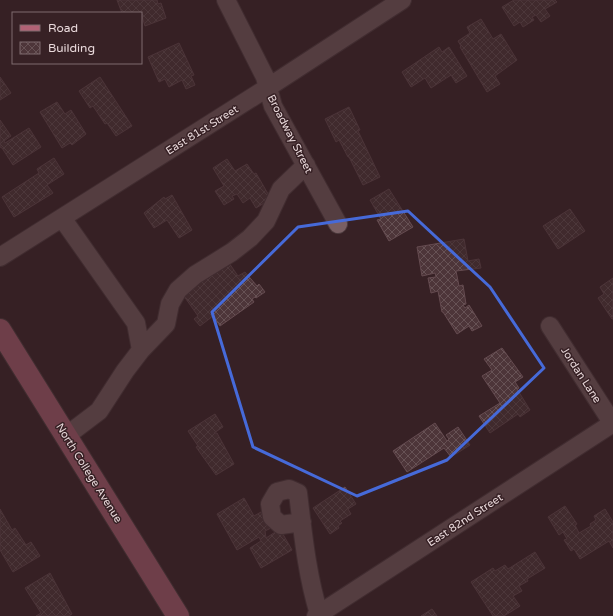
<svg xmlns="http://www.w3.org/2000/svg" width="613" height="616" font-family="'Varela Round',sans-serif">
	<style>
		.building { fill: url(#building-cross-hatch); stroke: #654b50 }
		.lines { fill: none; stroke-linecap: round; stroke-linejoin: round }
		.minor-casing { stroke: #4e3c3f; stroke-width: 20 }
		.major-casing { stroke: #4e3c3f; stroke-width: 24 }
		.minor { stroke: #795f63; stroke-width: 18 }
		.major { stroke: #b16275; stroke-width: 22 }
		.marked { fill: none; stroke: #466ad9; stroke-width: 3; stroke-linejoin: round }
		.labels { text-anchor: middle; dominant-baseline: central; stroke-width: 3; stroke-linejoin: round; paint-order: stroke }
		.street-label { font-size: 11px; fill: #e9d9db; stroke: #372125 }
	</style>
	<defs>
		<pattern id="building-cross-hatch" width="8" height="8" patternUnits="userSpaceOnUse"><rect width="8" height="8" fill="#4d3539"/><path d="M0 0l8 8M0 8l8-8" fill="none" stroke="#675255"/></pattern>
	</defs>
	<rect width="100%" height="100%" fill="#372125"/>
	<path class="building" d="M117 0H157L158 4 161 3 166 18 145 26 141 13H122Z
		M514 0H555L557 2 545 9 550 16 541 22 536 15 532 17 534 20 523 27 520 22 514 26 502 7Z
		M481 19 493 39 501 34 517 60 495 76 500 84 487 92 460 47 461 46 458 41 470 33 467 27Z
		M179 43 194 75 191 76 195 85 186 89 182 80 169 87 165 79 159 82 148 57Z
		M439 47 442 52 449 47 467 76 456 83 451 75 431 88 425 78 411 87 402 72Z
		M0 77 11 93 0 100Z
		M100 77 132 126 116 136 107 123 105 124 93 106 90 108 79 91Z
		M57 102 65 114 71 110 86 134 72 145 70 143 62 148 40 112Z
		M349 107 360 130 358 131 380 177 363 185 349 157H348L339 140 336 142 325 119Z
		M0 120 11 136 4 141 5 143 29 128 41 147 13 165 2 148 0 147Z
		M54 158 64 174 47 185 53 193 14 217 2 197 39 173 37 169Z
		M227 159 235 171 247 164 254 174 256 173 271 199 256 208 250 198 243 203 237 194 232 196 234 199 224 205 215 191 224 186 213 168Z
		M389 189 413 227 389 241 377 220 381 219 370 200Z
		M172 195 192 230 179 238 167 220 154 228 144 213 164 197 165 199Z
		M570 209 585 231 558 249 543 226Z
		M464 239 468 261 479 259 481 268 456 271 459 286 463 285 466 304 463 305 465 308 469 305 482 326 472 331 469 326 457 334 443 312H442L438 291 431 293 428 278 436 277 435 273 422 276 417 247Z
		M227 260 238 276 245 272 257 286 259 284 265 292 256 298 255 297 252 299 254 302 220 326 213 316 200 326 194 319 198 316 181 292Z
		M613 278V319H612L598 298 604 294 600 287Z
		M502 348 523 377 515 382 519 388 517 389 530 410 520 417 518 414 490 433 479 416 500 403 482 376 492 370 484 359Z
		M215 414 223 427 214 433H217L234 464 216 475 196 447 198 446 188 431Z
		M435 423 447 441 449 439 446 435 458 427 470 445 451 457 444 448 407 472 393 451Z
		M345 487 356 504 348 509 351 514 340 521 342 523 338 526 339 528 330 534 313 508Z
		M244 498 254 516 261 512 271 528 265 531 266 538 280 529 292 550 261 568 250 548 261 541 259 537 237 550 217 514Z
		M565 506 577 524 575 525 579 533 591 526 590 524 596 520 594 516 605 509 613 522V548L609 541 580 559 574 549 571 551 564 540 567 539 563 532 559 535 548 517Z
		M0 509 12 530 15 528 26 545 31 542 40 556 13 572 0 550Z
		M535 552 545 568 527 579 528 581 519 586 522 591 513 596 520 606 504 616H493L471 582 493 568 495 571 505 565 508 569Z
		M50 573 72 614 69 616H36L41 613 25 588Z
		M432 609 437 616H421Z"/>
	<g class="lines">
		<defs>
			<path id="minor" d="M226 0 265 77 273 106 338 224
				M62 218 136 323 141 350 125 371 99 411 66 436
				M0 257 267 88 402 0
				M550 326 613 424
				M141 350 166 324 170 304 178 290 195 275 232 252 250 238 266 221 281 189 306 165
				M302 522 281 525 272 517 270 504 277 492 289 489 298 493C303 534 307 575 319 614
				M316 616 613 423"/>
			<path id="major" d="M0 330 178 616"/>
		</defs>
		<use href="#minor" class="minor-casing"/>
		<use href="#major" class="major-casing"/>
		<use href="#minor" class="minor"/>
		<use href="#major" class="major"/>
	</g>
	<path d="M0 0H613V616H0ZM408 211 490 287 544 368 447 460 357 496 253 447 212 312 298 227Z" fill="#372125" fill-opacity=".55" fill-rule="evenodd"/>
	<path class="marked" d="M408 211 490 287 544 368 447 460 357 496 253 447 212 312 298 227Z"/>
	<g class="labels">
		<g class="street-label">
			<text transform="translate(202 130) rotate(-32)">East 81st Street</text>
			<text transform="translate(290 134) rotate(63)">Broadway Street</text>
			<text transform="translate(581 375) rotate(57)">Jordan Lane</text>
			<text transform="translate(89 473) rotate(58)">North College Avenue</text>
			<text transform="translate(465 520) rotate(-33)">East 82nd Street</text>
		</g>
	</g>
	<rect x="12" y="12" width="130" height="52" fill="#372125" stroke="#7e6b6e"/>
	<rect x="20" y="25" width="20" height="6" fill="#b16275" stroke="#7e6b6e"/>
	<text x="48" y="32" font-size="12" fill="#e9d9db">Road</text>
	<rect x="20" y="42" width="20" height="12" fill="url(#building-cross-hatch)" stroke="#7e6b6e"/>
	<text x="48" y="52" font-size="12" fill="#e9d9db">Building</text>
</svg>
